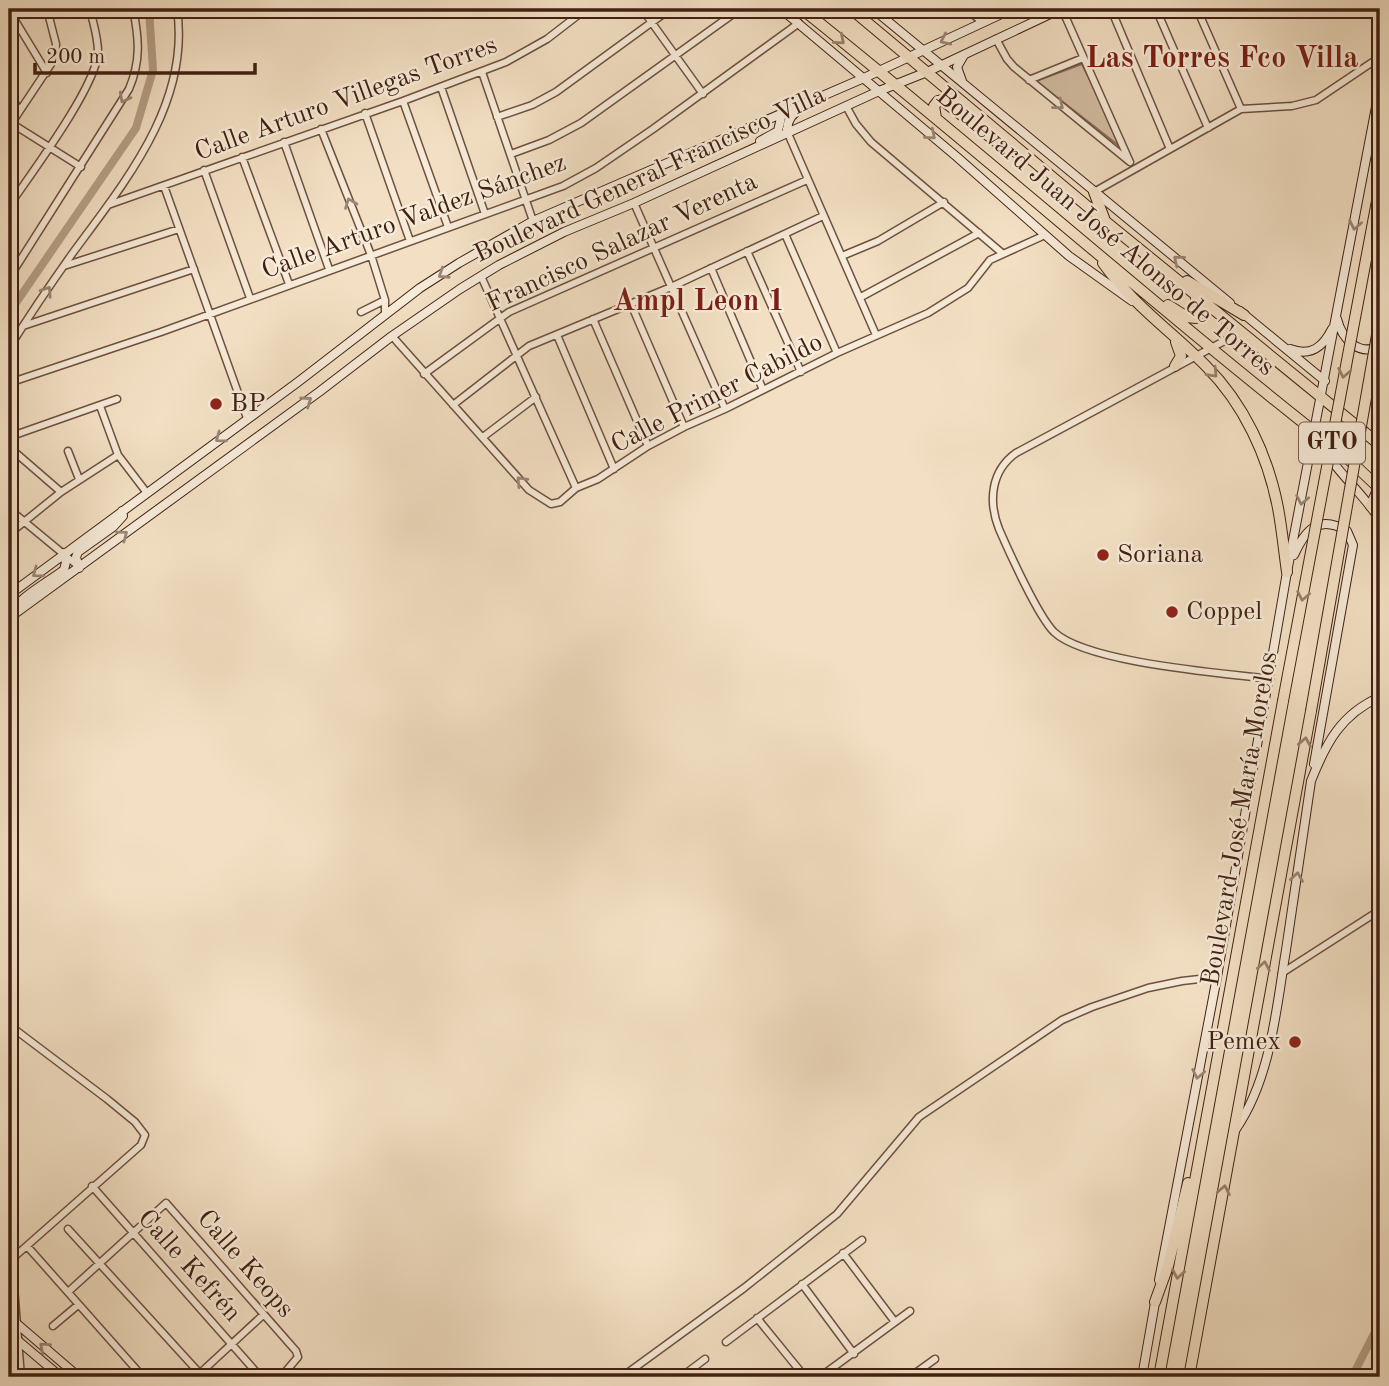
<svg xmlns="http://www.w3.org/2000/svg" width="1389" height="1386" font-family="'Old Standard TT',serif">
	<style>
		.green { fill: #d5bfa6; stroke: #8a705c; stroke-width: 2 }
		.lines { fill: none; stroke-linecap: round; stroke-linejoin: round }
		.canal { stroke: #b69f87; stroke-width: 8 }
		.street-casing { stroke: #6d503e; stroke-width: 9 }
		.secondary-casing { stroke: #402012; stroke-width: 10 }
		.primary-casing { stroke: #402012; stroke-width: 12 }
		.street { stroke: #f7ebd9; stroke-width: 6 }
		.secondary { stroke: #f7ebd9; stroke-width: 8 }
		.primary { stroke: #f3e0c4; stroke-width: 10 }
		.primary-bridge-casing { stroke: #402012; stroke-width: 12; stroke-linecap: butt }
		.primary-bridge { stroke: #f3e0c4; stroke-width: 10 }
		.oneway { stroke: #9a806b }
		.oneway2 { stroke: #9c8676 }
		.poi-dot { fill: #8f2418; stroke: #f7ebd9; stroke-width: 2.5 }
		.labels { text-anchor: middle; dominant-baseline: central; stroke-width: 5; stroke-linejoin: round; paint-order: stroke }
		.shield { fill: #f7ebd9; stroke: #775d4e; stroke-width: 2 }
		.shield-label { font-size: 24px; font-weight: bold; fill: #402012 }
		.street-label { font-size: 26px; fill: #402012; stroke: #f7ebd9 }
		.poi-label { font-size: 26px; fill: #402012; stroke: #f7ebd9; text-anchor: start }
		.quarter-label { font-size: 30px; font-weight: bold; fill: #7a1f14; stroke: #f7ebd9 }
	</style>
	<rect width="100%" height="100%" fill="#f3e0c4"/>
	<filter id="stains"><feTurbulence type="fractalNoise" baseFrequency=".00286" numOctaves="4"/><feColorMatrix values="0 0 0 0 .2 0 0 0 0 .09 0 0 0 0 .02 0 0 0 .5 -.17"/></filter>
	<radialGradient id="worn" r=".72"><stop offset=".6" stop-color="#630" stop-opacity="0"/><stop offset="1" stop-color="#630" stop-opacity=".3"/></radialGradient>
	<path class="green" d="M1082 64 1120 140 1118 145 1036 81Z"/>
	<g class="lines">
		<path class="canal" d="M9 313 136 128 153 70 149 9
			M1352 1377 1380 1322"/>
		<defs>
			<path id="street" d="M642 9 703 94
				M967 9 982 22
				M1062 9 1129 160
				M1111 9 1170 149
				M1156 9 1208 128
				M1197 9 1241 109
				M13 17 47 73
				M9 19 25 9
				M996 39 1007 59 1014 67 1130 162
				M482 72 533 221
				M1029 80 1083 58
				M441 87 485 214
				M9 93 19 110 9 115
				M403 101 448 227
				M846 106 856 124 871 142 1002 253
				M365 113 410 241
				M497 117 532 105 556 92 670 9
				M11 123 81 167
				M9 127 55 58 56 44 47 9
				M321 129 371 255 385 300V315
				M786 129 876 335
				M284 142 329 269
				M511 154 549 140 581 123 740 9
				M242 157 289 284
				M204 170 250 298
				M164 186 247 418
				M1094 192 1241 109 1292 106 1316 100 1380 57
				M634 203 725 409
				M108 205 403 101 506 62 547 39 586 9
				M9 206C30 175 97 86 98 52 98 37 93 23 90 9
				M785 234 837 353
				M747 251 801 372
				M842 256 878 241 944 202
				M64 266 179 229
				M711 268 763 390
				M481 276 576 488
				M9 278 129 89C141 61 139 38 133 9
				M861 297 979 233
				M631 304 684 427
				M361 312 385 300
				M593 319 648 446
				M23 326 194 269
				M1241 332 1016 453C991 471 988 501 999 529 1009 552 1038 616 1054 632 1087 663 1222 673 1270 679
				M557 335 614 469
				M392 336 529 490 551 504 560 502 576 488 598 479 648 446 684 427 725 409 837 353 928 313 968 288 990 260 1045 235
				M9 348C29 316 50 285 72 254 124 183 191 104 177 9
				M424 374 509 312 807 180
				M9 383 161 332 563 186 596 168 653 129 799 23
				M453 405 529 346 671 287 823 216
				M100 406 118 455 147 493
				M9 437 117 399
				M483 437 536 397
				M9 447 61 492
				M68 451 79 479
				M9 509 78 566
				M9 534 61 492 118 455
				M1282 973 1380 910
				M9 1025 107 1099 135 1122 145 1135 141 1145 13 1258
				M92 1186 257 1373
				M9 1223 21 1377
				M68 1229 203 1377
				M27 1246 143 1377
				M843 1253 895 1322
				M802 1284 854 1354
				M68 1292 166 1203 296 1351 298 1357 281 1377
				M757 1318 805 1377
				M53 1326 78 1305
				M726 1342 862 1240
				M196 1377 263 1315
				M622 1377 744 1288 837 1214 919 1117 1062 1020 1092 1007 1148 988 1182 981 1217 977
				M681 1377 705 1359
				M820 1377 910 1311
				M910 1377 935 1359"/>
			<path id="secondary" d="M781 9 957 157 1069 256 1132 301
				M873 9 1230 303
				M962 81 957 67 964 55
				M788 133C786 122 791 114 801 109
				M760 141 778 131 782 113
				M1240 311 1325 381
				M1337 319C1342 339 1359 357 1380 346
				M1290 349C1311 357 1323 347 1332 329
				M1315 433C1330 467 1360 489 1380 520
				M1294 555C1305 530 1319 514 1347 531L1353 545 1314 764
				M79 568 76 557 78 552 113 527 123 516 122 511
				M9 595 298 382 420 288 459 263 533 221 864 78 1012 9
				M9 618 319 392 392 336 460 289 499 265 564 232 634 203 879 91 927 72 1061 9
				M9 618C12 601 50 581 64 570L66 562 63 553
				M1236 1129C1271 1078 1276 1010 1286 950 1294 894 1303 837 1311 781 1326 743 1341 714 1380 697
				M1159 1280 1217 977 1287 572 1380 86
				M9 1317 79 1377
				M9 1333 61 1377
				M1142 1377 1156 1297"/>
			<path id="primary" d="M802 9C985 155 1160 311 1344 455L1380 489
				M851 9 1105 221 1380 445
				M1378 101 1380 92
				M936 118 934 106 938 101 942 100 1002 146 1026 156
				M1094 192 1104 218
				M1103 263C1134 306 1170 330 1206 366 1244 404 1268 456 1278 508 1282 529 1284 551 1287 572
				M1187 281 1244 315
				M1168 305 1187 317 1196 318 1202 310 1196 298
				M1175 366 1181 356 1176 342
				M1371 506 1380 485
				M1155 1302 1168 1266 1188 1183
				M1159 1377 1283 701
				M1189 1377 1311 711"/>
		</defs>
		<use href="#street" class="street-casing"/>
		<use href="#secondary" class="secondary-casing"/>
		<use href="#primary" class="primary-casing"/>
		<use href="#street" class="street"/>
		<use href="#secondary" class="secondary"/>
		<use href="#primary" class="primary"/>
		<defs>
			<path id="primary-bridge" d="M1283 701 1380 185
				M1311 711 1380 318"/>
		</defs>
		<use href="#primary-bridge" class="primary-bridge-casing"/>
		<use href="#primary-bridge" class="primary-bridge"/>
	</g>
	<defs><path id="oneway-chevron" d="M-2-3.5L2.5 0L-2 3.5" fill="none" stroke-width="1.6" stroke-linecap="round" stroke-linejoin="round" transform="scale(1.75)"/></defs>
	<g class="oneway">
		<use href="#oneway-chevron" transform="translate(840 40) rotate(40)"/>
		<use href="#oneway-chevron" transform="translate(1213 373) rotate(47)"/>
		<use href="#oneway-chevron" transform="translate(1344 373) rotate(101)"/>
		<use href="#oneway-chevron" transform="translate(1303 596) rotate(101)"/>
		<use href="#oneway-chevron" transform="translate(1305 742) rotate(-80)"/>
		<use href="#oneway-chevron" transform="translate(1264 966) rotate(-80)"/>
		<use href="#oneway-chevron" transform="translate(1224 1190) rotate(-79)"/>
		<use href="#oneway-chevron" transform="translate(1178 1274) rotate(100)"/>
	</g>
	<g class="oneway2">
		<use href="#oneway-chevron" transform="translate(945 40) rotate(155)"/>
		<use href="#oneway-chevron" transform="translate(124 98) rotate(118)"/>
		<use href="#oneway-chevron" transform="translate(1059 105) rotate(39)"/>
		<use href="#oneway-chevron" transform="translate(931 135) rotate(40)"/>
		<use href="#oneway-chevron" transform="translate(350 203) rotate(-111)"/>
		<use href="#oneway-chevron" transform="translate(1355 225) rotate(101)"/>
		<use href="#oneway-chevron" transform="translate(1178 260) rotate(-141)"/>
		<use href="#oneway-chevron" transform="translate(443 274) rotate(147)"/>
		<use href="#oneway-chevron" transform="translate(47 291) rotate(-56)"/>
		<use href="#oneway-chevron" transform="translate(307 401) rotate(-35)"/>
		<use href="#oneway-chevron" transform="translate(220 438) rotate(144)"/>
		<use href="#oneway-chevron" transform="translate(521 481) rotate(-133)"/>
		<use href="#oneway-chevron" transform="translate(1302 500) rotate(101)"/>
		<use href="#oneway-chevron" transform="translate(123 535) rotate(-37)"/>
		<use href="#oneway-chevron" transform="translate(37 573) rotate(143)"/>
		<use href="#oneway-chevron" transform="translate(1297 877) rotate(-81)"/>
		<use href="#oneway-chevron" transform="translate(1198 1074) rotate(101)"/>
		<use href="#oneway-chevron" transform="translate(44 1347) rotate(-139)"/>
	</g>
	<g class="poi-dot">
		<circle cx="216" cy="404" r="7"/>
		<circle cx="1103" cy="555" r="7"/>
		<circle cx="1172" cy="612" r="7"/>
		<circle cx="1295" cy="1042" r="7"/>
	</g>
	<g class="labels">
		<rect class="shield" x="1299" y="422.5" width="66" height="41" rx="5"/>
		<g class="shield-label">
			<text x="1332" y="443">GTO</text>
		</g>
		<g class="street-label">
			<text transform="translate(346 99) rotate(-20)">Calle Arturo Villegas Torres</text>
			<text transform="translate(650 175) rotate(-25)">Boulevard General Francisco Villa</text>
			<text transform="translate(414 217) rotate(-20)">Calle Arturo Valdez Sánchez</text>
			<text transform="translate(1105 232) rotate(40)">Boulevard Juan José Alonso de Torres</text>
			<text transform="translate(622 243) rotate(-25)">Francisco Salazar Verenta</text>
			<text transform="translate(717 394) rotate(-27)">Calle Primer Cabildo</text>
			<text transform="translate(1240 819) rotate(-80)">Boulevard José María Morelos</text>
			<text transform="translate(245 1264) rotate(49)">Calle Keops</text>
			<text transform="translate(189 1266) rotate(48)">Calle Kefrén</text>
		</g>
		<g class="poi-label">
			<text x="230" y="404">BP</text>
			<text x="1117" y="555">Soriana</text>
			<text x="1186" y="612">Coppel</text>
			<text x="1281" y="1042" text-anchor="end">Pemex</text>
		</g>
		<g class="quarter-label">
			<text x="1222" y="59">Las Torres Fco Villa</text>
			<text x="699" y="302">Ampl Leon 1</text>
		</g>
	</g>
	<rect width="1389" height="1386" fill="none" stroke="#f3e0c4" stroke-width="35"/>
	<rect x="10" y="10" width="1368" height="1365" fill="none" stroke="#402012" stroke-width="3.5"/>
	<rect x="18" y="18" width="1354" height="1351" fill="none" stroke="#402012" stroke-width="2"/>
	<path d="M35 63v10h220v-10" fill="none" stroke="#402012" stroke-width="3.5"/>
	<text x="46" y="63" font-size="21" fill="#402012" stroke="#f7ebd9" stroke-width="5" paint-order="stroke">200 m</text>
	<rect width="100%" height="100%" filter="url(#stains)"/>
	<rect width="100%" height="100%" fill="url(#worn)"/>
</svg>
